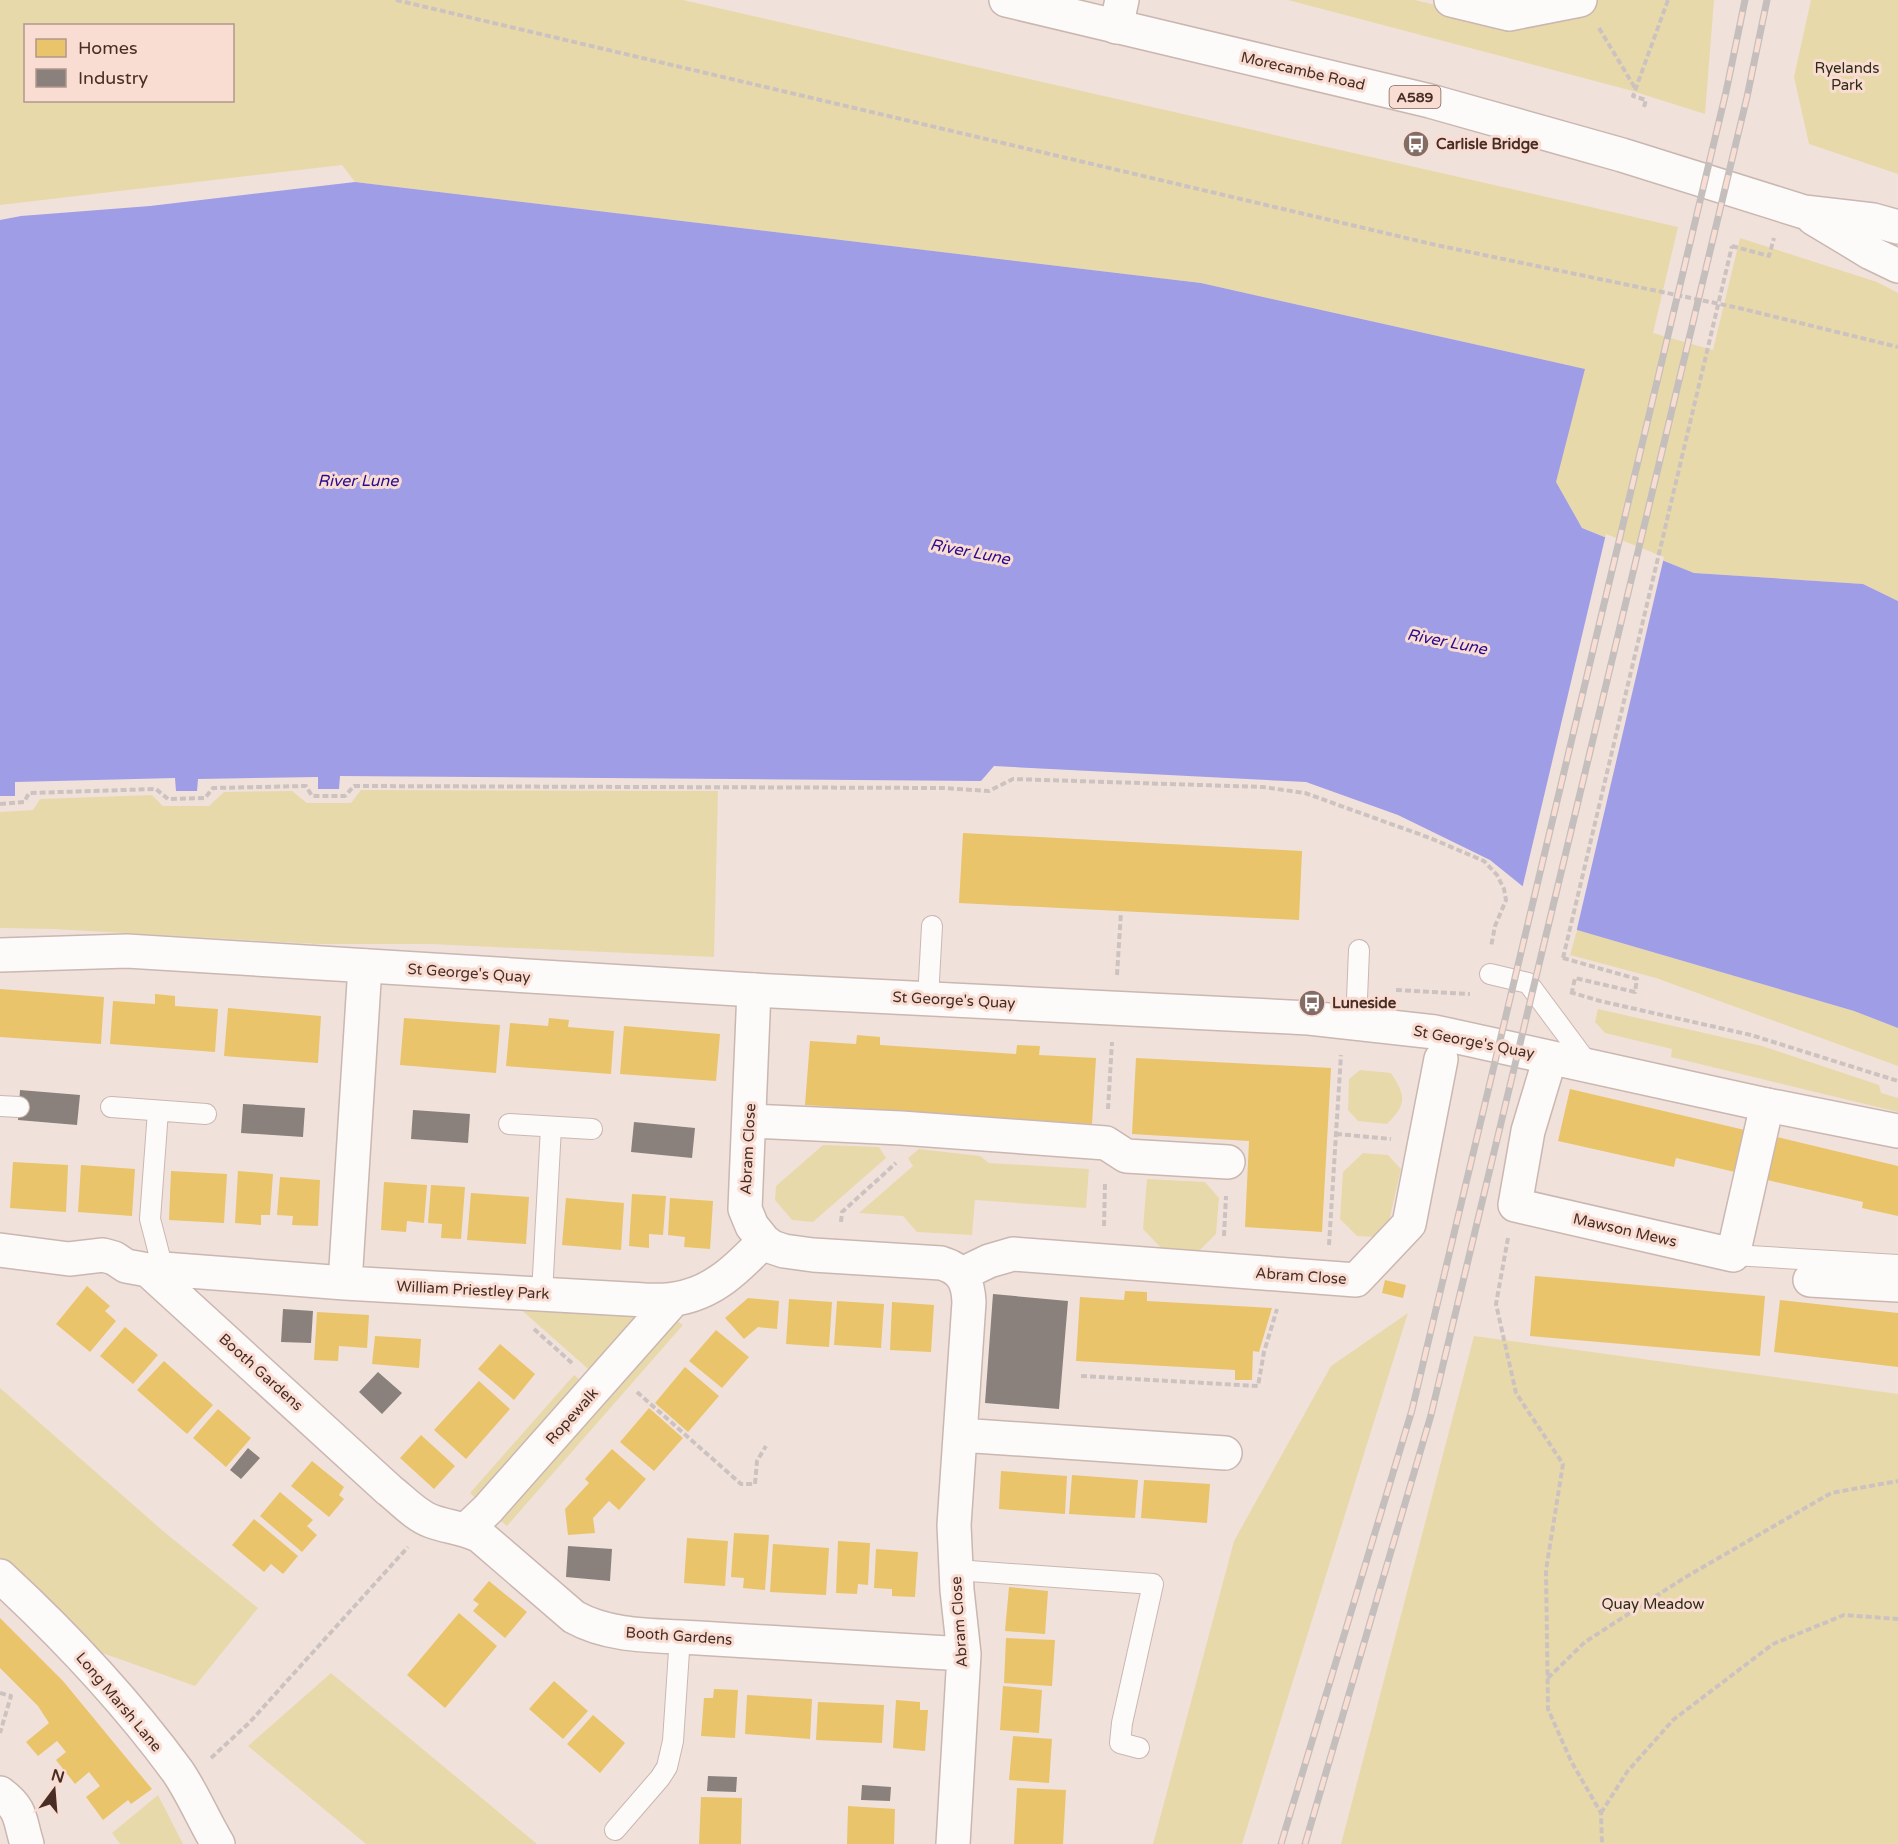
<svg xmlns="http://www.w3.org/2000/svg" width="1898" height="1844" font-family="'Varela Round',sans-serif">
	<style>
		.green { fill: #e8d9ab; fill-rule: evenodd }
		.water { fill: #9f9de6 }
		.pier { fill: #f1e1db }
		.homes { fill: #e9c46a }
		.industry { fill: #8a817c }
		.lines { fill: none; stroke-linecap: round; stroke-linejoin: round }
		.lane-casing { stroke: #cab7b0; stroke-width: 22 }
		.street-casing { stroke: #cab7b0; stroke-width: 36 }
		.secondary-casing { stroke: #cab7b0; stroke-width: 36 }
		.primary-casing { stroke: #cab7b0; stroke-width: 36 }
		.path { stroke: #ccc3c0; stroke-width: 4; stroke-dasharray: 6 3; stroke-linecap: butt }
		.lane { stroke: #fdfafa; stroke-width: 20 }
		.street { stroke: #fdfafa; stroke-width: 33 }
		.secondary { stroke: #fdfafa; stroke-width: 33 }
		.primary { stroke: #fdfafa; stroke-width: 33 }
		.rail-casing { stroke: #c4bfbd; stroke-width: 7 }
		.rail { stroke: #f9ddd3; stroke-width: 4.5; stroke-dasharray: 14; stroke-linecap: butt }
		.path-bridge { stroke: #ccc3c0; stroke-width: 4; stroke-dasharray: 6 3; stroke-linecap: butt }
		.labels { text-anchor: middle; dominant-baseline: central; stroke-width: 6; stroke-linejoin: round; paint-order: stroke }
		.shield { fill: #f9ddd3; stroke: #7d6258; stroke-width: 1.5 }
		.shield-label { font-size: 14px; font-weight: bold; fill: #482d24 }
		.park-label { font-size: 15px; fill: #2f2b15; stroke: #f9ddd3 }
		.street-label { font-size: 15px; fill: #482d24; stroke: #f9ddd3 }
		.poi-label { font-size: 15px; font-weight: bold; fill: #482d24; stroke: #f9ddd3; text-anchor: start }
		.water-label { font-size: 16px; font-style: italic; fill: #2b0a8e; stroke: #f9ddd3 }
	</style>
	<rect width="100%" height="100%" fill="#f1e1db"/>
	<path class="green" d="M0 0H683L1678 227 1653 333 1713 350 1740 238 1877 282 1898 293V601L1863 584 1694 573 1582 528 1555 482 1585 369 1201 283 355 182 342 165 0 205ZM26 26H232V100H26Z
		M1288 0H1415L1517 25 1587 0H1714L1705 114 1629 90Z
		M1811 0H1898V174L1809 144 1794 77Z
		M361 790 718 791 714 957 430 944H317L54 929 0 928V812L33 810 40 799 152 795 163 806H209L224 792 292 791 307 803H351Z
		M1577 930 1854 1011 1898 1028V1066L1656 978 1570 955Z
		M1598 1009 1762 1046 1879 1085 1881 1093 1898 1098V1112L1671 1057 1672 1049 1605 1033 1595 1022Z
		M1360 1070 1391 1073C1406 1096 1407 1104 1387 1124L1358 1121 1348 1110 1349 1079Z
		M823 1145 879 1147 886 1158 813 1222 792 1220 775 1200 776 1186Z
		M919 1149 980 1156 989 1163 1089 1169 1086 1208 975 1200 972 1235 917 1232 903 1216 859 1213 913 1166 908 1158Z
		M1363 1153 1388 1155 1401 1169 1389 1221 1374 1237 1357 1236 1340 1219 1343 1172Z
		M1147 1179 1205 1182 1219 1198 1216 1234 1197 1253 1164 1251 1143 1229Z
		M518 1307 650 1313 595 1375Z
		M1408 1313 1242 1844H1153L1234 1541 1331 1366Z
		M673 1318 683 1325 507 1526 495 1516Z
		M1474 1336 1898 1394V1844H1341Z
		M574 1375 586 1385 482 1504 470 1493Z
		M0 1388 163 1531 258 1608 195 1686 94 1650 29 1585 0 1560Z
		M331 1673 537 1844H366L248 1746Z
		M158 1795 183 1844H120L112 1833Z"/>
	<path class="water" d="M355 182 1201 283 1585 369 1556 482 1582 528 1694 573 1863 584 1898 601V1028L1854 1011 1577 930 1490 860 1398 815 1306 782 994 766 981 781 340 776 339 789H318V777L198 779 197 791H176L175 778 15 782V796H0V220L21 216 150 206Z"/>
	<path class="pier" d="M1606 534 1664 557 1576 933 1522 889Z"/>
	<path class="homes" d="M963 833 1302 851 1299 920 959 903Z
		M0 989 104 997 101 1044 0 1037Z
		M155 994 175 996V1006L218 1009 215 1052 110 1044 113 1001 155 1004Z
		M228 1008 321 1016 318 1063 224 1056Z
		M404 1018 500 1025 496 1073 400 1065Z
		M549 1018 569 1020 568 1027 614 1031 611 1074 506 1066 510 1023 548 1026Z
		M624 1026 720 1034 716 1081 620 1074Z
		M857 1035 880 1037V1045L1016 1054 1017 1045 1040 1046 1039 1055 1096 1058 1092 1124 805 1105 810 1041 856 1044Z
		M1136 1058 1331 1068 1322 1232 1245 1227 1249 1141 1132 1134Z
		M1570 1089 1749 1131 1739 1173 1676 1158 1674 1167 1558 1141Z
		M1773 1136 1898 1166V1216L1862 1208 1863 1202 1763 1179Z
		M13 1162 68 1165 66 1212 10 1208Z
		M81 1165 135 1169 132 1216 78 1212Z
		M171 1171 227 1174 224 1223 169 1220Z
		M238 1171 273 1174 270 1215H261V1225L235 1223Z
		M280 1177 320 1180 318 1226 292 1225 293 1216 277 1215Z
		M384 1182 427 1185 424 1223 407 1221 406 1232 381 1230Z
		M431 1185 465 1187 461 1239 441 1238 442 1224 428 1223Z
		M471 1193 529 1197 526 1244 467 1240Z
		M632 1194 666 1196 663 1235 649 1234V1248L629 1246Z
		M566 1198 624 1203 621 1250 562 1245Z
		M670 1198 713 1201 710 1249 684 1247 685 1237 668 1235Z
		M1535 1276 1765 1296 1760 1356 1530 1336Z
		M1385 1280 1406 1285 1403 1298 1382 1293Z
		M87 1286 110 1306 105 1311 116 1321 90 1352 56 1324Z
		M1125 1291 1147 1292V1301L1272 1308 1259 1352 1253 1351 1252 1380H1235V1370L1076 1361 1080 1297 1124 1300Z
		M748 1298 779 1301 777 1329 758 1327 744 1339 725 1318Z
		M789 1299 832 1302 829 1347 786 1344Z
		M1780 1300 1898 1313V1367L1774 1352Z
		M837 1301 884 1304 881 1348 834 1345Z
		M892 1302 934 1305 931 1352 890 1350Z
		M317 1312 369 1315 367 1348 339 1346 338 1361 314 1360Z
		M125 1327 158 1355 133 1384 100 1356Z
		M716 1330 749 1357 722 1388 689 1361Z
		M375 1336 421 1339 419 1368 372 1364Z
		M500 1344 535 1374 514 1400 478 1369Z
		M164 1361 213 1405 187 1434 137 1390Z
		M685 1367 719 1396 688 1432 655 1403Z
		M479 1381 510 1409 466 1459 434 1430Z
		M649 1408 683 1438 654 1471 620 1442Z
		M218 1409 251 1438 226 1467 193 1438Z
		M421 1435 455 1466 434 1489 400 1458Z
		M612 1449 646 1479 619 1510 609 1501 593 1518 595 1533 568 1535 565 1509 589 1483 585 1479Z
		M312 1461 344 1487 339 1495 344 1499 329 1517 291 1486Z
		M1001 1471 1067 1476 1065 1514 999 1509Z
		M1072 1475 1138 1480 1135 1518 1069 1514Z
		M1144 1480 1210 1484 1207 1523 1141 1518Z
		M280 1492 313 1520 307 1526 317 1535 302 1552 260 1516Z
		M254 1519 298 1556 283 1574 271 1564 264 1572 232 1545Z
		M734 1533 769 1535 765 1590 743 1588 744 1578 731 1577Z
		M687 1538 728 1541 725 1586 684 1583Z
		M838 1541 870 1543 868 1585 858 1584 857 1594 836 1593Z
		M773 1544 829 1548 826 1595 770 1592Z
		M876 1549 918 1552 915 1597 892 1596V1589L874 1588Z
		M489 1581 527 1612 505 1638 473 1611 479 1604 473 1600Z
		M1009 1587 1048 1591 1045 1634 1005 1631Z
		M459 1613 497 1646 445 1708 407 1675Z
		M0 1618 63 1681 152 1789 131 1804 128 1800 103 1820 86 1797 100 1786 89 1772 75 1784 56 1760 66 1752 57 1741 38 1756 26 1742 49 1723 38 1706 0 1668Z
		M1006 1638 1055 1640 1052 1686 1004 1683Z
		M554 1681 588 1711 563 1739 529 1709Z
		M1003 1686 1042 1690 1039 1733 1000 1730Z
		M714 1689 738 1690 735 1738 701 1736 704 1698H713Z
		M747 1695 812 1699 810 1739 745 1734Z
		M896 1700 920 1702V1710H928L925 1751 893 1748Z
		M818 1702 884 1705 882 1743 816 1740Z
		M593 1715 625 1743 600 1773 567 1744Z
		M1013 1736 1052 1739 1049 1783 1009 1780Z
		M1017 1788 1066 1790 1063 1844H1014Z
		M701 1797 742 1798 741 1844H699Z
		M848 1806 895 1809 894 1844H847Z"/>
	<path class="industry" d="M20 1090 80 1095 77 1125 18 1120Z
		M243 1104 305 1108 303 1137 241 1133Z
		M413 1110 470 1114 468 1143 411 1139Z
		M634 1122 695 1128 692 1158 631 1152Z
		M993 1294 1068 1301 1059 1409 985 1403Z
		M283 1309 313 1311 311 1343 281 1342Z
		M378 1372 402 1393 382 1414 359 1392Z
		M248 1448 260 1458 241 1479 230 1470Z
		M568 1546 612 1549 610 1581 566 1577Z
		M708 1776 737 1777 736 1792 707 1791Z
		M862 1785 891 1787 890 1801 861 1800Z"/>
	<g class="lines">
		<defs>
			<path id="lane" d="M1490 974 1528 983 1589 1065
				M928 999 932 926
				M1356 1023 1359 950
				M0 1106 19 1107
				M111 1107 206 1114
				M158 1111 150 1219 163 1269
				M509 1124 592 1129
				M1733 1255 1898 1265
				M542 1294 551 1127
				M956 1570 1153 1584 1122 1723 1120 1743 1139 1748
				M615 1830 660 1778 667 1767 673 1741 680 1636"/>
			<path id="street" d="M1451 0 1509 14 1580 0
				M1116 27 1122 0
				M754 990 745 1209 752 1226 764 1241 772 1247 784 1251 813 1255 941 1263C962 1269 968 1281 969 1302L954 1525 957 1590 964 1654 953 1844
				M1550 1058 1528 1131 1515 1205 1733 1255 1767 1105
				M750 1121 901 1128 1106 1143 1126 1156 1228 1162
				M0 1250 69 1259 103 1255 114 1258 126 1266 148 1270 163 1269 345 1283 645 1300C655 1300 665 1301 674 1299 713 1294 739 1267 764 1241
				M148 1270 389 1490C402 1500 415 1515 431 1521 447 1527 464 1528 480 1536L574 1617C612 1638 657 1635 699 1638 787 1644 876 1648 964 1654
				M962 1274 989 1261 1013 1254 1356 1280 1409 1224 1441 1059
				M1810 1280 1898 1285
				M345 1283 365 966
				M960 1435 1225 1453
				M467 1529 488 1509 674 1299
				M0 1576C65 1636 126 1701 178 1772 193 1794 204 1821 218 1844
				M0 1793C23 1810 19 1819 27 1844"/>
			<path id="secondary" d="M0 955 127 951 754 990 1309 1018 1435 1032 1767 1105 1898 1131"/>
			<path id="primary" d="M1006 0 1430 101 1622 155 1804 212 1873 220 1898 227
				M1813 218 1871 253 1898 266"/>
		</defs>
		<use href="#lane" class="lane-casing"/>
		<use href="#street" class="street-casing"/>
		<use href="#secondary" class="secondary-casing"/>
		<use href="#primary" class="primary-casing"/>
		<path class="path" d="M396 0 1436 245 1739 308 1898 347
			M1599 28 1635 88
			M1644 107 1646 100 1633 96 1668 0
			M1732 246 1769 256 1774 238
			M0 804 24 802 29 793 156 789 168 799 205 798 213 788 306 786 312 796H345L354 786 943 788 989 791 1013 779 1263 787 1305 793 1430 838 1484 861 1497 875 1504 889 1506 900 1495 926 1491 947
			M1563 958 1637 979 1635 992 1575 978 1572 992
			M1117 975 1121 912
			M1396 990 1470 994
			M1570 992 1600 1001 1751 1035 1898 1081
			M1108 1109 1112 1042
			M1336 1134 1391 1139
			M841 1222 842 1212 896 1163
			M1104 1226 1105 1183
			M1224 1236 1226 1196
			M1508 1238 1496 1304 1516 1393 1563 1464 1546 1570 1548 1709 1571 1761 1601 1813 1602 1844
			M1329 1245 1341 1055
			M534 1329 573 1364
			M1081 1376 1258 1386 1264 1352 1277 1309
			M637 1392 741 1484H755L757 1461 766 1446
			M1548 1678 1585 1642 1684 1578 1831 1493 1898 1481
			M0 1693 11 1696 0 1733
			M211 1758 249 1723 408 1547
			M1601 1813 1627 1772 1673 1720 1773 1644 1844 1615 1898 1619"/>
		<use href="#lane" class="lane"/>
		<use href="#street" class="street"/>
		<use href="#secondary" class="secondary"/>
		<use href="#primary" class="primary"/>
		<defs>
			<path id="rail" d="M1281 1844 1412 1410 1726 92 1745 0
				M1305 1844 1431 1415 1747 97 1767 0"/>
		</defs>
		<use href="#rail" class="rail-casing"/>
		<use href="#rail" class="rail"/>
		<path class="path-bridge" d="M1563 958 1732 246"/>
	</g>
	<defs>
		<symbol id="bus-disc" viewBox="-11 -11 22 22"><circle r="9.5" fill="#836c64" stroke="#f9ddd3"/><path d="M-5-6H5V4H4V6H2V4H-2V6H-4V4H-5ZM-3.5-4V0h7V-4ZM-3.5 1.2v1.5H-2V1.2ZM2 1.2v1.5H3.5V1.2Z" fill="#fff"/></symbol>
	</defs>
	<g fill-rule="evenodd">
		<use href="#bus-disc" x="1401" y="129" width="30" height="30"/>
		<use href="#bus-disc" x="1297" y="988" width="30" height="30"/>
	</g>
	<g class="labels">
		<rect class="shield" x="1389.5" y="86" width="51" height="22" rx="4.5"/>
		<g class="shield-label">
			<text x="1415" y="97">A589</text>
		</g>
		<g class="park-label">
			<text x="1847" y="68">Ryelands<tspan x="1847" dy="17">Park</tspan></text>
			<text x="1653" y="1604">Quay Meadow</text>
		</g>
		<g class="street-label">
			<text transform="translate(1303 71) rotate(13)">Morecambe Road</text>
			<text transform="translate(469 973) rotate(4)">St George's Quay</text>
			<text transform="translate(954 1000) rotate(3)">St George's Quay</text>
			<text transform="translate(1474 1042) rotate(11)">St George's Quay</text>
			<text transform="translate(748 1149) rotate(-87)">Abram Close</text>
			<text transform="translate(1625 1230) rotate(13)">Mawson Mews</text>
			<text transform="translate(1301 1276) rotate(4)">Abram Close</text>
			<text transform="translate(473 1290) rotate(3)">William Priestley Park</text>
			<text transform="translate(261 1372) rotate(42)">Booth Gardens</text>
			<text transform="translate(572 1416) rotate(-48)">Ropewalk</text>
			<text transform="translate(959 1622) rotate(-94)">Abram Close</text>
			<text transform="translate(679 1636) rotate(4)">Booth Gardens</text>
			<text transform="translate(119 1702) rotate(50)">Long Marsh Lane</text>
		</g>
		<g class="poi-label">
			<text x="1436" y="144">Carlisle Bridge</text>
			<text x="1332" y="1003">Luneside</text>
		</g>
		<g class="water-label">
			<text x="358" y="481">River Lune</text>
			<text transform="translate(970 552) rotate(11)">River Lune</text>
			<text transform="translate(1447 642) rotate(11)">River Lune</text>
		</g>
	</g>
	<rect x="24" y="24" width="210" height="78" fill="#f9ddd3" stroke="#b2978d" stroke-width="1.5"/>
	<rect x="36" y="39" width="30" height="18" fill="#e9c46a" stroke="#b2978d" stroke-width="1.5"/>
	<text x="78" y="54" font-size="18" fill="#482d24">Homes</text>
	<rect x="36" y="69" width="30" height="18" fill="#8a817c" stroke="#b2978d" stroke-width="1.5"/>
	<text x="78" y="84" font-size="18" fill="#482d24">Industry</text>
	<g transform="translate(54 1790) rotate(16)" stroke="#f9ddd3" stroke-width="4.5" paint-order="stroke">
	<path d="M0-4.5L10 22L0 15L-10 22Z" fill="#482d24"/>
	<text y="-9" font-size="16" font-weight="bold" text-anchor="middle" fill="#482d24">N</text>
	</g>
</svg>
